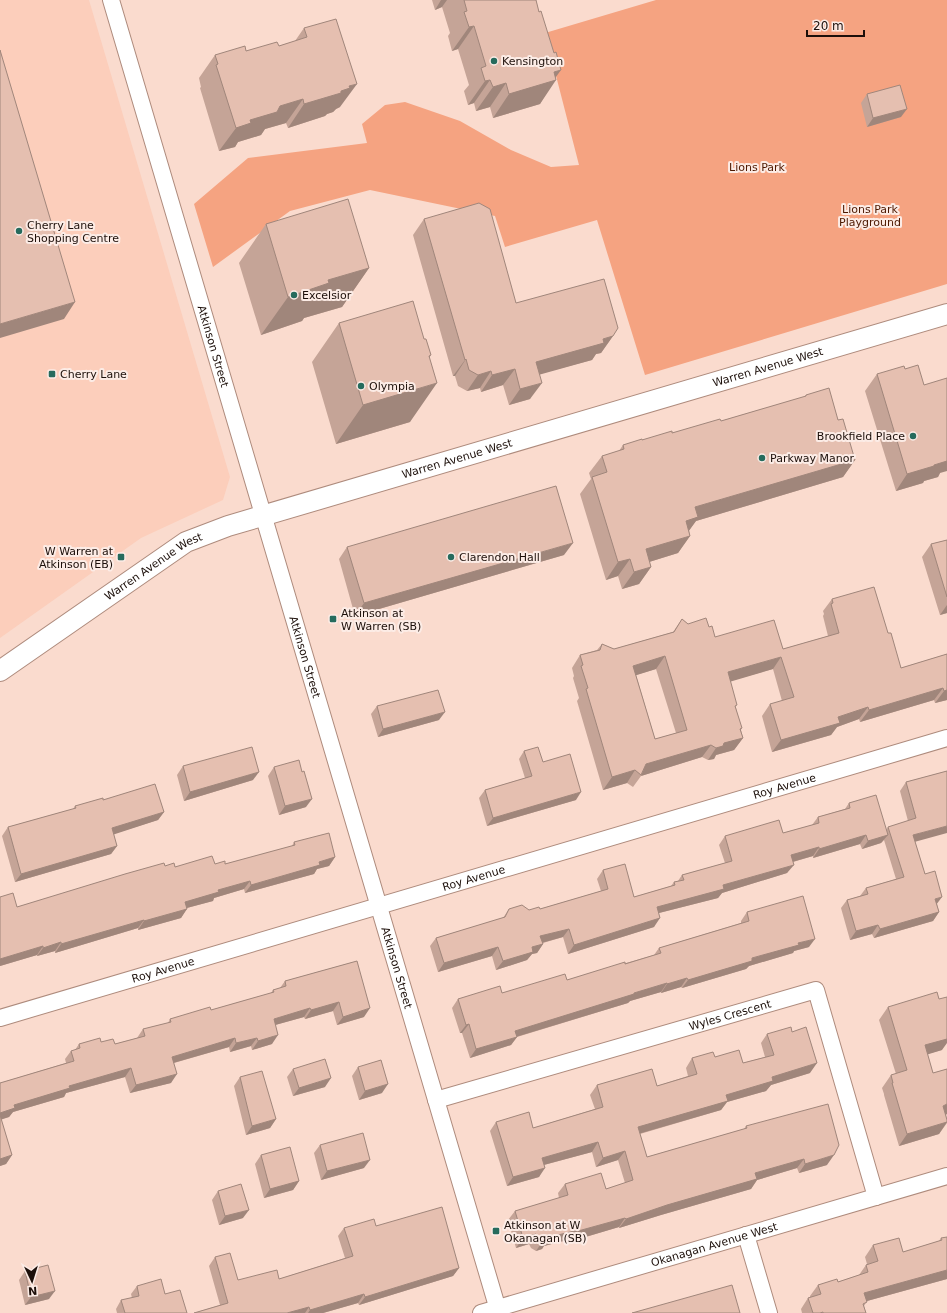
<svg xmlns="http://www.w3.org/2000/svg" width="947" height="1313" font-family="'DejaVu Sans',sans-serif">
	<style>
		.built { fill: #fccebb }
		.green { fill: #f5a381 }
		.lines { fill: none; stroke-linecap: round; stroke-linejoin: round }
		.minor-casing { stroke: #ae8b7d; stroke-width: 18 }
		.tertiary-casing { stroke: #ae8b7d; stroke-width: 22 }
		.minor { stroke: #fff; stroke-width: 16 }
		.tertiary { stroke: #fff; stroke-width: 20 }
		.wall { fill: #c5a497; fill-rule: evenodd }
		.shaded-wall { fill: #a0867b }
		.building { fill: #e5bfb0; stroke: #a0867b; fill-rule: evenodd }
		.poi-dot { fill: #266b5d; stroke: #fcece6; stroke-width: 1.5 }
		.labels { text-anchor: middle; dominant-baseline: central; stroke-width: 4; stroke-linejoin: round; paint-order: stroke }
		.poi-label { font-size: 11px; fill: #1c0f0a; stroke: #fcece6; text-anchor: start }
		.park-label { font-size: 11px; fill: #4d1800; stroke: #fcece6 }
		.street-label { font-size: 11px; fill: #1c0f0a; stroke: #fcece6 }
	</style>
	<rect width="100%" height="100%" fill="#fadbce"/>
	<path class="built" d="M0 0H89L230 477 223 500 141 538 0 638Z"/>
	<path class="green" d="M656 0H947V284L645 375 597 220 505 247 495 216 370 190 290 211 213 267 194 204 248 158 367 143 362 124 385 105 405 102 460 121 511 150 551 167 579 165 545 33Z"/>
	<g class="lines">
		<defs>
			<g id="minor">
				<path id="s1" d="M111 0 499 1313"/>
				<path id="s2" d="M0 1018 947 738"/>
				<path id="s3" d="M436 1100 816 990 876 1197"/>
				<path d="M746 1235 769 1313"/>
				<path id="s4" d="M481 1313 947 1176"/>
			</g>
			<g id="tertiary">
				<path id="s5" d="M0 671 186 542 228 526 947 314"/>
			</g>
		</defs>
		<use href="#minor" class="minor-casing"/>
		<use href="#tertiary" class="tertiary-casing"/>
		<use href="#minor" class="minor"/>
		<use href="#tertiary" class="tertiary"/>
	</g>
	<path class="wall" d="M432 0H536L555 78 540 104 493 118 490 107 476 111 474 103 468 105 464 91 469 85 458 49 452 51 448 36 450 33 442 7 435 10Z
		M304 28 340 107 336 109 333 112 327 114 325 116 288 128 286 123 265 129 261 135 238 142 235 147 219 151 200 88 201 87 199 78 215 55 246 51 279 46 295 41Z
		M867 94 901 117 867 127 861 103Z
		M424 219 516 303 613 336 601 353 596 354 592 360 539 374 530 399 509 405 503 385 481 392 480 388 467 391 458 386 455 376H453L413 235Z
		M266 224 369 268 342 307 304 318 302 321 261 335 239 263Z
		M339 323 429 357 410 422 336 444 312 362Z
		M877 374 940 473 938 477 924 481 923 483 896 491 865 391Z
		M806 395 838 420 855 460 843 477 696 521 689 530 690 536 678 553 649 562 651 567 639 584 622 589 618 576 606 580 580 494 591 479 589 473 602 456 619 451 623 445 721 421 804 397Z
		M947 540V613L940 615 922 557 931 544Z
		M347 547 564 555 355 616 339 559Z
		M832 599 888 633 901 668 947 654V700L935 703 934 700 860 722 859 719 837 727 831 735 772 752 762 716 770 704 782 701 773 669 730 681 741 730 743 738 734 750 716 755 714 759 708 760 702 757 641 776 633 787 627 783 603 790 577 701 579 698 573 678 574 676 572 668 580 655 597 650 602 644 614 649 673 632 682 619 688 624 709 627 715 637 783 649 828 636 823 616 824 614 823 611ZM656 669 676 733 655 739 636 675Z
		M377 706 439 720 378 737 371 714Z
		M524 751 543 762 576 800 487 826 479 798 485 790 525 778 519 759Z
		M183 766 253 780 184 801 177 775Z
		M274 767 302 772 306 807 279 815 268 776Z
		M947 771 915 842 925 874 937 904 939 912 933 921 874 938 872 934 850 940 841 908 847 900 860 896 866 888 896 879 884 840 881 843 862 849 860 844 813 858V856L793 862 787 873 722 893 718 898 659 913 654 927 568 954 563 937 543 943V944L537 953 532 954 527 960 496 970 492 956 438 972 430 946 436 938 503 918 509 909 529 910 540 909 601 891 597 879 603 870 634 897 671 886 674 882 678 881 682 875 725 863 719 845 725 836 783 833 812 825 818 817 845 809 849 803 886 830 888 827 908 821 900 791 906 782Z
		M103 800 164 812 158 820 113 834 117 846 111 854 15 882 2 836 8 827 73 809 75 806Z
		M294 842 335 857 329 866 317 869 314 874 245 893 244 889 214 898 213 901 187 908 181 918 138 930V928L55 953V951L37 956V955L0 966V897L17 907 165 866 175 867 225 864 292 846Z
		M747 912 809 947 794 951 793 953 749 966 746 969 682 988 681 987 661 993V992L630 1001 628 1003 517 1037 511 1045 470 1058 462 1033H460L452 1008 458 999 502 993 567 980 654 955 659 948 741 923V921Z
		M357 961 364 1017 337 1025 333 1011 305 1019 304 1017 275 1025 272 1044 252 1050 251 1046 230 1052 229 1047 174 1063 171 1083 130 1093 125 1077 66 1093 64 1097 13 1112 9 1117 1 1119 12 1155 6 1164 0 1166V1083L66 1063 65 1059 71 1051 75 1050 79 1044 101 1042 115 1044 137 1038 143 1029 168 1023 170 1019 211 1010 271 993 273 990 280 988 285 981Z
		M888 1007 942 1050 927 1054 933 1073 947 1069V1114L946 1115 947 1120V1123L939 1134 899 1146 884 1095V1094L882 1088 891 1075 896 1074 879 1020Z
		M792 1032 810 1073 771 1085 766 1091 727 1102 721 1110 640 1134 647 1157 744 1129 746 1126 827 1165 799 1173 797 1168 757 1180 751 1189 661 1215 619 1228V1227L572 1241 571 1239 544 1246 542 1249 536 1251 531 1248 529 1244 516 1248 508 1220 515 1211 559 1198 558 1193 565 1184 606 1189 625 1183 618 1160 596 1167 592 1152 544 1165 539 1177 507 1186 490 1131 496 1122 533 1128 595 1109 590 1095 597 1085 657 1086 688 1076 686 1068 692 1058 715 1057 743 1063 765 1057 761 1043 767 1034Z
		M358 1067 382 1093 359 1100 352 1076Z
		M293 1069 325 1087 293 1096 287 1077Z
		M240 1077 276 1119 270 1128 246 1135 234 1086Z
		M320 1145 364 1168 321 1180 314 1153Z
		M261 1155 299 1181 293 1190 264 1198 255 1164Z
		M218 1191 243 1218 219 1225 212 1200Z
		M376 1226 459 1268 453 1276 359 1305 358 1303 323 1313H194L220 1305 209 1266 215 1257 238 1280 279 1279 345 1258 338 1236 344 1228Z
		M941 1238 947 1279 867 1301 864 1306 866 1313H802L801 1309 808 1298 810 1297V1296L818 1285 838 1282 859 1275 866 1265 867 1264 865 1257 873 1245 903 1252 939 1241Z
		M25 1271 49 1299 25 1305 19 1280Z
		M137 1286 165 1294 187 1313H117L116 1309 121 1300 132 1298 131 1294Z"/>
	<path class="shaded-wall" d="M441 0H447L442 7 435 10Z
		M474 26 458 49 452 51 469 27Z
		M561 70 553 81 556 80 540 104 493 118 509 94 554 72Z
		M490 80 474 103 468 105 485 81Z
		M506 83 490 107 476 111 493 87Z
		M357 84 340 107 336 109 333 112 327 114 325 116 288 128 304 104 341 91 349 86Z
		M303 99 286 123 265 129 261 135 238 142 235 147 219 151 236 128 250 120 280 106Z
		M907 109 901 117 867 127 873 118Z
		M369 268 342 307 304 318 302 321 261 335 288 297 328 280Z
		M75 302 64 319 0 338V324Z
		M613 336 601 353 596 354 592 360 524 379 536 362Z
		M431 355 404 393 437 383 410 422 336 444 363 405 429 356Z
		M466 359 455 376H453L465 360Z
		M515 369 503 385 481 392 492 375Z
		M491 371 480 388 467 391 478 375Z
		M542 383 530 399 509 405 520 389Z
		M947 459V471L940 473 938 477 924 481 923 483 896 491 907 474 934 465Z
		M855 460 843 477 696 521 686 535 674 539 695 507Z
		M690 536 678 553 633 567 646 549Z
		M573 543 564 555 355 616 364 603Z
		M630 559 618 576 606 580 618 562Z
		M651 567 639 584 622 589 634 572Z
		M947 605V613L940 615Z
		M665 656 656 669 624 679 633 666Z
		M781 657 773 669 719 685 728 672Z
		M943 688 934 700 860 722 869 710Z
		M947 690V700L935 703 944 691Z
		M868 707 859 719 837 727 831 735 772 752 781 740 838 717Z
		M445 712 439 720 378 737 383 729Z
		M742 728 734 740 743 738 734 750 716 755 714 759 708 760 716 748 740 729Z
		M711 745 702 757 641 776 646 764Z
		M635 770 627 783 603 790 612 777Z
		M259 772 253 780 184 801 190 792Z
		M581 792 576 800 487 826 493 818Z
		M312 799 306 807 279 815 285 806Z
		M164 812 158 820 106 837 112 828Z
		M947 826V833L907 844 913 835Z
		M866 835 860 844 813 858 819 849Z
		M888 835 881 843 862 849 868 841Z
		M117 846 111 854 15 882 21 874Z
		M819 847 813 856 785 864 791 855Z
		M335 857 329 866 317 869 314 874 245 893 251 885 319 862Z
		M794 865 787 873 722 893 718 898 651 915 657 907 723 885Z
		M250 881 244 889 214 898 213 901 179 910 185 902 218 890Z
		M942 897 936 905 935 899Z
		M187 909 181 918 138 930 144 921Z
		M939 912 933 921 874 938 880 929Z
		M660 918 654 927 568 954 574 945Z
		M144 920 138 928 55 953 61 944Z
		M878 925 872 934 850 940 856 931Z
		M569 929 563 937 534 945 540 936Z
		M815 939 809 947 794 951 793 953 749 966 746 969 682 988 688 980 798 943Z
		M61 942 55 951 37 956 43 948Z
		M543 944 537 953 532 954 527 960 496 970 503 961 532 947Z
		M43 946 37 955 0 966V959Z
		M498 947 492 956 438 972 444 963Z
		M687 978 681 987 661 993 667 984Z
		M667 983 661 992 630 1001 628 1003 509 1039 515 1031 634 993Z
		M339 1002 333 1011 305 1019 311 1010Z
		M310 1008 304 1017 268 1027 274 1019Z
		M370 1008 364 1017 337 1025 343 1017Z
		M469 1024 462 1033H460L466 1025Z
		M278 1035 272 1044 252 1050 258 1041Z
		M947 1036V1043L942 1050 916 1058 925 1045Z
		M517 1037 511 1045 470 1058 476 1049Z
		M235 1038 229 1047 166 1065 172 1057Z
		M257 1038 251 1046 230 1052 236 1043Z
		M817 1063 810 1073 771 1085 766 1091 727 1102 721 1110 631 1136 638 1127 726 1095 772 1077Z
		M131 1068 125 1077 66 1093 64 1097 13 1112 9 1117 0 1120V1113L14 1105 69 1086Z
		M177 1074 171 1083 130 1093 136 1085Z
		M331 1078 325 1087 293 1096 299 1088Z
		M388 1084 382 1093 359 1100 365 1091Z
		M947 1104V1114L934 1118 943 1106Z
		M276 1119 270 1128 246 1135 252 1126Z
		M947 1122 939 1134 899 1146 907 1134Z
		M598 1142 592 1152 536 1167 542 1158Z
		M625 1151 618 1160 596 1167 603 1158Z
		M12 1155 6 1164 0 1166V1159Z
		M834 1155 827 1165 799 1173 805 1164Z
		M804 1159 797 1168 757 1180 751 1189 661 1215 619 1228 626 1219 755 1173Z
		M370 1160 364 1168 321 1180 327 1171Z
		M545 1168 539 1177 507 1186 513 1177Z
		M299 1181 293 1190 264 1198 270 1189Z
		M249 1210 243 1218 219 1225 225 1216Z
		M625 1218 619 1227 572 1241 578 1231Z
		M578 1230 571 1239 544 1246 542 1249 536 1251 542 1242 550 1237Z
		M536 1234 529 1244 516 1248 523 1238Z
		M459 1268 453 1276 359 1305 365 1297Z
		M947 1270V1279L856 1304 864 1293Z
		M55 1291 49 1299 25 1305 31 1297Z
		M364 1294 358 1303 323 1313H308L310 1310Z
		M309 1307 305 1313H287Z"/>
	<path class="building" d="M464 0H536L539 12 541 11 554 53 556 52 561 70 554 72 556 80 509 94 506 83 493 87 490 80 485 81 481 68 486 66 474 26 469 27 464 12 467 11Z
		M336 19 357 84 349 86 350 88 341 91V93L304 104 303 99 280 106 277 112 250 120 251 123 236 128 216 65 218 64 215 55 245 46 246 51 277 42 279 46 307 37 304 28Z
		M0 50 75 302 0 324Z
		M900 85 907 109 873 118 867 94Z
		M348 199 369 268 328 280 329 283 288 297 266 224Z
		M479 203 490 209 516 303 604 279 618 328 613 336 603 339 604 343 536 362 542 383 520 389 515 369 492 375 491 371 478 375 469 370 466 359 465 360 424 219Z
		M413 301 424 339H426L431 355 429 356 437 383 363 405 339 323Z
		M918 365 924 385 947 378V461L934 465V466L907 474 877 374 904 366 905 369Z
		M829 388 838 420 843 419 855 460 695 507 698 517 686 521 690 536 646 549 651 567 634 572 630 559 618 562 592 477 607 472 602 456 624 449 623 445 642 439V440L672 431V433L720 419 721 421 806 396V395Z
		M556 486 573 543 364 603 347 547Z
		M947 540V597L931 544Z
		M874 587 888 633H891L901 668 947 654V690L944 691 943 688 869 710 868 707 838 717 840 723 781 740 770 704 794 697 781 657 728 672 737 705 735 706 742 728 740 729 743 738 724 743 723 746 716 748 711 745 646 764 641 775 635 770 612 777 586 689 588 688 581 666 583 665 580 655 600 650 602 644 614 649 674 632 682 619 688 624 706 618 709 627 712 626 715 637 774 620 783 649 839 633 831 604 833 603 832 599ZM665 656 687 730 655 739 633 666Z
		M438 690 445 712 383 729 377 706Z
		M252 747 259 772 190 792 183 766Z
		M538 747 543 762 570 754 581 792 493 818 485 790 532 776 524 751Z
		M299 760 302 772 304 771 312 799 285 806 274 767Z
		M947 771V826L913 835 925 874 935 871 942 897 935 899 939 912 880 929 878 925 856 931 847 900 868 894 866 888 904 877 888 827 916 818 906 782Z
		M155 784 164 812 112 828 117 846 21 874 8 827 76 808 75 806 103 798V800Z
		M876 795 888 835 868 841 866 835 819 849V847L791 855 794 865 723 885 724 889 657 907 660 918 574 945 569 929 540 936 543 944 532 947 533 952 503 961 498 947 444 963 436 938 505 917 509 909 522 905 529 910 539 907 540 909 608 889 603 870 625 864 634 897 675 885 674 882 684 880 682 875 732 861 725 836 779 820 783 833 819 823 818 817 850 808 849 803Z
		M329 833 335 857 319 862 320 865 251 885 250 881 218 890 219 892 185 902 187 909 144 921V920L61 944V942L43 948V946L0 959V897L13 893 17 907 125 874 164 863 165 866 174 863 175 867 212 856 215 864 225 861V864L295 845 294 842Z
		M803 896 815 939 798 943 799 945 752 958V961L688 980 687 978 667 984V983L634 993V994L515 1031 517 1037 476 1049 469 1024 466 1025 458 999 500 986 502 993 565 974 567 980 625 962V964L661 953 659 948 749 921 747 912Z
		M357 961 370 1008 343 1017 339 1002 311 1010 310 1008 274 1019 278 1035 258 1041 257 1038 236 1043 235 1038 172 1057 177 1074 136 1085 131 1068 69 1086 70 1088 14 1105 15 1108 0 1113V1083L74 1061 71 1051 80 1048 79 1044 100 1038 101 1042 113 1039 115 1044 145 1036 143 1029 171 1022 170 1019 210 1007 211 1010 274 992 273 990 286 986 285 981Z
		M937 992 939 999 947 997V1039L925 1045 933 1073 947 1069V1104L943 1106 947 1120V1122L907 1134 892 1083H893L891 1075 907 1070 888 1007Z
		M791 1027 792 1032 806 1027 817 1063 772 1077 773 1081 726 1095 728 1101 638 1127 647 1157 747 1128 746 1126 828 1104 839 1145 834 1155 805 1164 804 1159 755 1173 757 1179 667 1205 626 1219 625 1218 578 1231V1230L550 1237 549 1240 542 1242 537 1239 536 1234 523 1238 515 1211 568 1195 565 1184 601 1173 606 1189 633 1180 625 1151 603 1158 598 1142 542 1158 545 1168 513 1177 496 1122 529 1112 533 1128 603 1107 597 1085 652 1069 657 1086 697 1074 692 1058 713 1052 715 1057 739 1050 743 1063 774 1055 767 1034Z
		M325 1059 331 1078 299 1088 293 1069Z
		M381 1060 388 1084 365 1091 358 1067Z
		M262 1071 276 1119 252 1126 240 1077Z
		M0 1115 12 1155 0 1159Z
		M363 1133 370 1160 327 1171 320 1145Z
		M290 1147 299 1181 270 1189 261 1155Z
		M241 1184 249 1210 225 1216 218 1191Z
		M442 1207 459 1268 365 1297 364 1294 310 1310 309 1307 287 1313H194L228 1303 215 1257 230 1253 238 1280 277 1270 279 1279 353 1256 344 1228 374 1219 376 1226Z
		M947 1237V1270L864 1293 867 1302 863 1304 866 1313H823V1312L820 1313H813L808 1298 821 1294 818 1285 837 1279 838 1282 868 1272 866 1265 878 1261 873 1245 899 1238 903 1252 942 1240 941 1238Z
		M48 1265 55 1291 31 1297 25 1271Z
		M161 1279 165 1294 180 1290 187 1313H125L121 1300 139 1296 137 1286Z
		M732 1285 740 1313H632Z"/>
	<g class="poi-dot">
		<circle cx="494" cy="61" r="4"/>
		<circle cx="19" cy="231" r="4"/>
		<circle cx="294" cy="295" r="4"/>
		<rect x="48" y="370" width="8" height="8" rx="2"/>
		<circle cx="361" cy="386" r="4"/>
		<circle cx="913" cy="436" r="4"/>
		<circle cx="762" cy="458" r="4"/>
		<rect x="117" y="553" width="8" height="8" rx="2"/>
		<circle cx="451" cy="557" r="4"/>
		<rect x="329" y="615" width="8" height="8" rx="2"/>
		<rect x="492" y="1227" width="8" height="8" rx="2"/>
	</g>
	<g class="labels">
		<g class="poi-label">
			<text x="502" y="61">Kensington</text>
			<text x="27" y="225">Cherry Lane<tspan x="27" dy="13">Shopping Centre</tspan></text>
			<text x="302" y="295">Excelsior</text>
			<text x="60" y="374">Cherry Lane</text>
			<text x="369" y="386">Olympia</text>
			<text x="905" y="436" text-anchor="end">Brookfield Place</text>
			<text x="770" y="458">Parkway Manor</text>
			<text x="113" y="551" text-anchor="end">W Warren at<tspan x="113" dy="13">Atkinson (EB)</tspan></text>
			<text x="459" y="557">Clarendon Hall</text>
			<text x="341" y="613">Atkinson at<tspan x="341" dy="13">W Warren (SB)</tspan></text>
			<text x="504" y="1225">Atkinson at W<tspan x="504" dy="13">Okanagan (SB)</tspan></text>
		</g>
		<g class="park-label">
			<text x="757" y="167">Lions Park</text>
			<text x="870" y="209">Lions Park<tspan x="870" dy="13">Playground</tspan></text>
		</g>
		<g class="street-label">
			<text stroke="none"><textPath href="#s1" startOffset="361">Atkinson Street</textPath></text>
			<text stroke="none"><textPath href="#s5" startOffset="834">Warren Avenue West</textPath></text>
			<text stroke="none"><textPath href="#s5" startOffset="510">Warren Avenue West</textPath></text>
			<text stroke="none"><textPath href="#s5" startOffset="186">Warren Avenue West</textPath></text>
			<text stroke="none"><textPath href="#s1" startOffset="685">Atkinson Street</textPath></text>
			<text stroke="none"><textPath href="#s2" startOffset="818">Roy Avenue</textPath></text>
			<text stroke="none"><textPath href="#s2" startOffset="494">Roy Avenue</textPath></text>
			<text stroke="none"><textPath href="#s1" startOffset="1009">Atkinson Street</textPath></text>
			<text stroke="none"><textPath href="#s2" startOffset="170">Roy Avenue</textPath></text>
			<text stroke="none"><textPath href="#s3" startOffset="306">Wyles Crescent</textPath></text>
			<text stroke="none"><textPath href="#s4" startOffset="243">Okanagan Avenue West</textPath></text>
		</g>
	</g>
	<g transform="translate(32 1281) rotate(176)" stroke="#fcece6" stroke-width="3" paint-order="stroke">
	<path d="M0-3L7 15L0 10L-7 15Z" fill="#1c0f0a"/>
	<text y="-6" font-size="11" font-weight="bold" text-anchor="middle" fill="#1c0f0a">N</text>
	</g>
	<path d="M807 30v6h57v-6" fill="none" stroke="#1c0f0a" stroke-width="2"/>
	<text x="813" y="30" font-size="12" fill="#1c0f0a" stroke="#fcece6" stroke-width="3" paint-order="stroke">20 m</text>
</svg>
